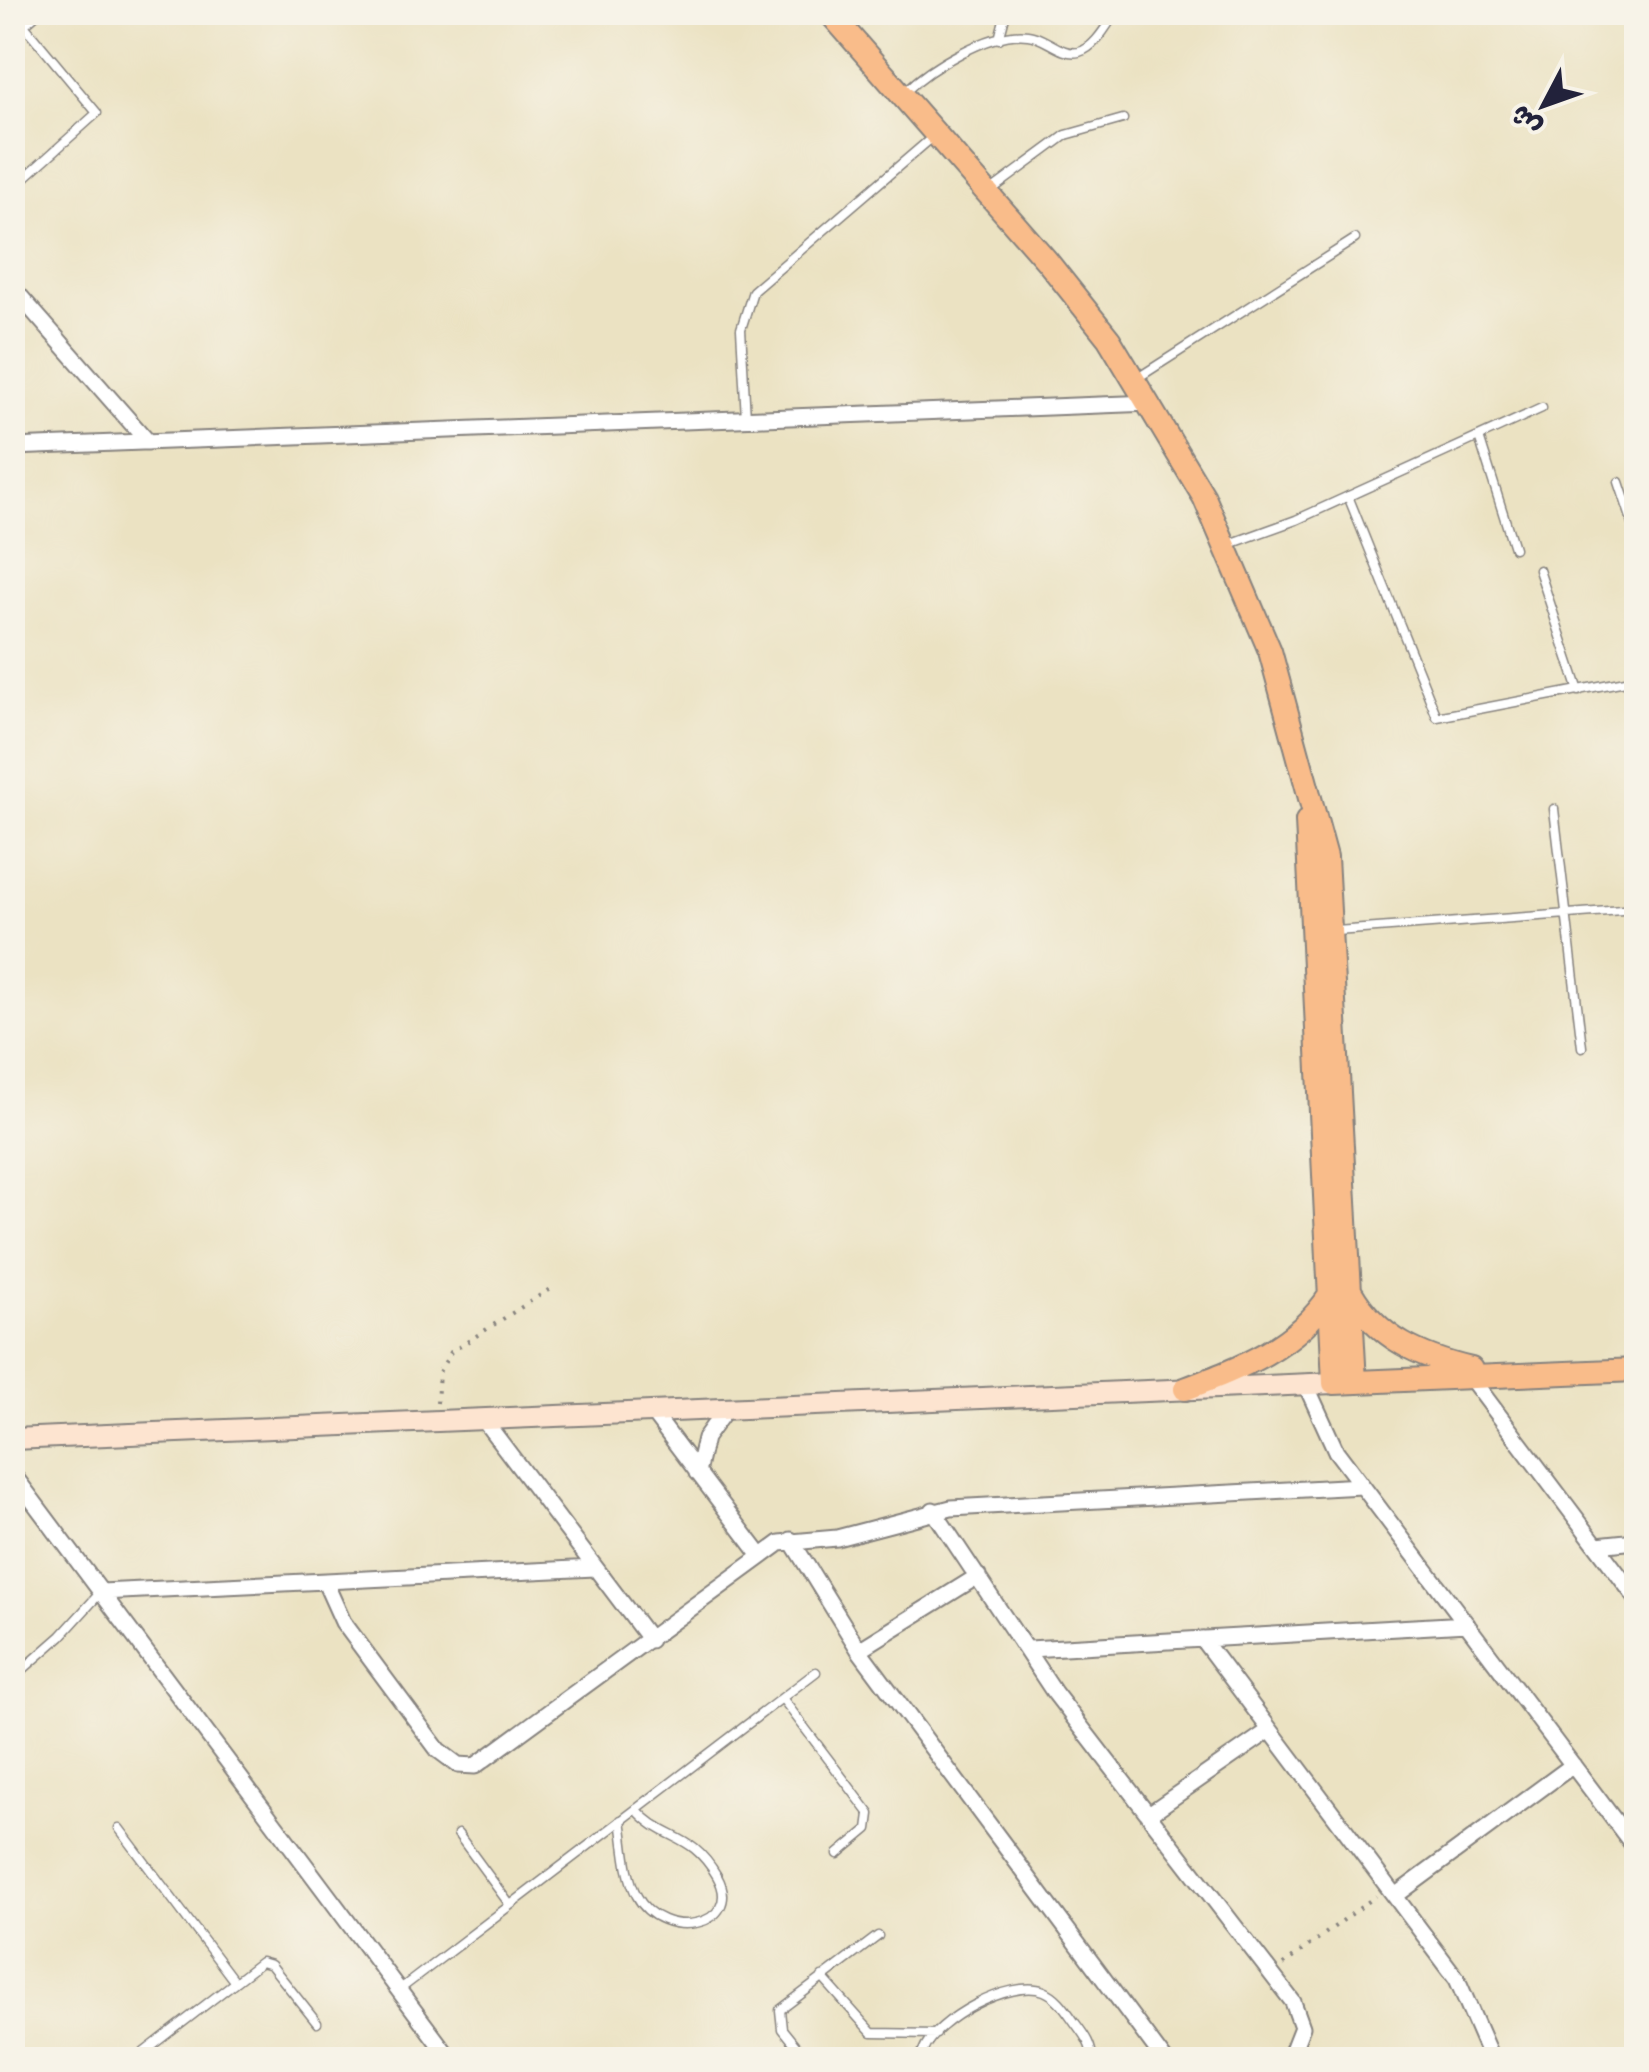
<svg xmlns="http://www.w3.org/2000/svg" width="1649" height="2072" font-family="Mynerve,'Playpen Sans Arabic',sans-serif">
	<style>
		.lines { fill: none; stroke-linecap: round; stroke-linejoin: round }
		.lane-casing { stroke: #86827e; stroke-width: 11 }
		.street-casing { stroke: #86827e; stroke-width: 19 }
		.secondary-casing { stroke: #86827e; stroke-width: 24 }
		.primary-casing { stroke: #86827e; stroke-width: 26 }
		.path { stroke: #86827e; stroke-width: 4; stroke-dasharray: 2.5 8; stroke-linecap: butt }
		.lane { stroke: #fff; stroke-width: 8 }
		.street { stroke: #fff; stroke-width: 15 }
		.secondary { stroke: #fde4d0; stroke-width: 20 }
		.primary { stroke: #f9bc8a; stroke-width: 22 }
	</style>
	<rect width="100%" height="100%" fill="#f7f3e8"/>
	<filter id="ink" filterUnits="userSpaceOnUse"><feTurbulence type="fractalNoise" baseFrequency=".01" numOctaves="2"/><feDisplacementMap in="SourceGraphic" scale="20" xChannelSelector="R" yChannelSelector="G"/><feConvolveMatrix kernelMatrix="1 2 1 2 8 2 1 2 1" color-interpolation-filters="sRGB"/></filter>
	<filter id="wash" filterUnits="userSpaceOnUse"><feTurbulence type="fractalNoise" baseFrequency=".0048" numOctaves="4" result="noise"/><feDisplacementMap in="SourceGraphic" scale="40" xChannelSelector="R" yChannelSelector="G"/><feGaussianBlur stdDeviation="2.25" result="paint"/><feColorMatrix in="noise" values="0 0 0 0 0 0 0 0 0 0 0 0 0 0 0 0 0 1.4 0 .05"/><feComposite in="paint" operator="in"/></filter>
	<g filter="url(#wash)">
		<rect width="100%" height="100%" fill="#ebe2c2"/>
	</g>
	<g filter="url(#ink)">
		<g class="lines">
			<defs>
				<path id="lane" d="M24 25 39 12
					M999 39 1006 12
					M904 93C929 68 991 30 1028 35 1046 37 1061 56 1079 52 1095 48 1107 25 1116 12
					M12 189 97 113 13 12
					M990 191 1066 135 1123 119
					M1136 379 1355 239
					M746 418 741 329 753 291 935 135
					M1479 437 1514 548
					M1619 482 1636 533
					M1348 496 1437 717 1636 679
					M1227 545 1296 520 1542 408
					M1539 570 1579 691
					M1554 809 1582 1047
					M1336 931 1636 909
					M12 1679 61 1636 101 1592
					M782 1698 870 1814 868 1829 838 1854
					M621 1820C625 1844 625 1874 637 1896 661 1943 746 1927 717 1876 690 1830 666 1843 636 1809
					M119 1828 234 1981
					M458 1834 510 1905
					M822 1977 872 2033 936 2034
					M399 1990 816 1672
					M134 2060 261 1962 271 1965 317 2023
					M807 2060 782 2029 780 2010 878 1936
					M927 2060 923 2051C935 2020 1011 1978 1044 1991 1059 1997 1067 2012 1076 2024 1085 2036 1092 2045 1092 2060"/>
				<path id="street" d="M12 287 148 442
					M12 447 1151 403
					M1470 1377 1636 1598
					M1306 1385 1336 1451 1636 1849
					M652 1412 761 1556
					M483 1419 650 1640
					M12 1473 451 2060
					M697 1473 705 1438 726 1409
					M933 1510 1054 1692 1293 2002 1302 2027 1289 2060
					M791 1540 859 1650 1164 2060
					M1597 1545 1636 1541
					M325 1582 343 1622 438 1750 458 1765 475 1766 780 1543 837 1538 951 1508 1362 1486
					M101 1592 595 1568
					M1202 1639 1457 1979 1492 2060
					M1029 1649 1467 1624
					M859 1650 978 1576
					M1149 1814 1270 1730
					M1395 1896 1573 1765"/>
				<path id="secondary" d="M12 1439 1334 1383"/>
				<path id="primary" d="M829 12 1047 261 1109 339 1204 497 1270 651 1326 857 1355 1382
					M1307 821 1334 1383 1636 1370
					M1351 1292C1378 1339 1421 1357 1471 1369
					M1185 1389C1240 1368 1296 1347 1330 1295"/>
			</defs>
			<use href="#lane" class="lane-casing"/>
			<use href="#street" class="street-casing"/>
			<use href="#secondary" class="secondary-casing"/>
			<use href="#primary" class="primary-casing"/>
			<path class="path" d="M437 1403 439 1372 451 1352 553 1287
				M1283 1965 1376 1896"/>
			<use href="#lane" class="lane"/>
			<use href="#street" class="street"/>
			<use href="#secondary" class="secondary"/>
			<use href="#primary" class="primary"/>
		</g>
	</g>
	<rect width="1649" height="2072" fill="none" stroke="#f7f3e8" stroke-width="50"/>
	<g transform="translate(1544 105) rotate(229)" stroke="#f7f3e8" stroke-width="8" paint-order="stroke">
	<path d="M0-8L18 38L0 25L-18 38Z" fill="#22223b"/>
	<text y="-15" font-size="28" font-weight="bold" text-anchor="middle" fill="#22223b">ش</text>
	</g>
</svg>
